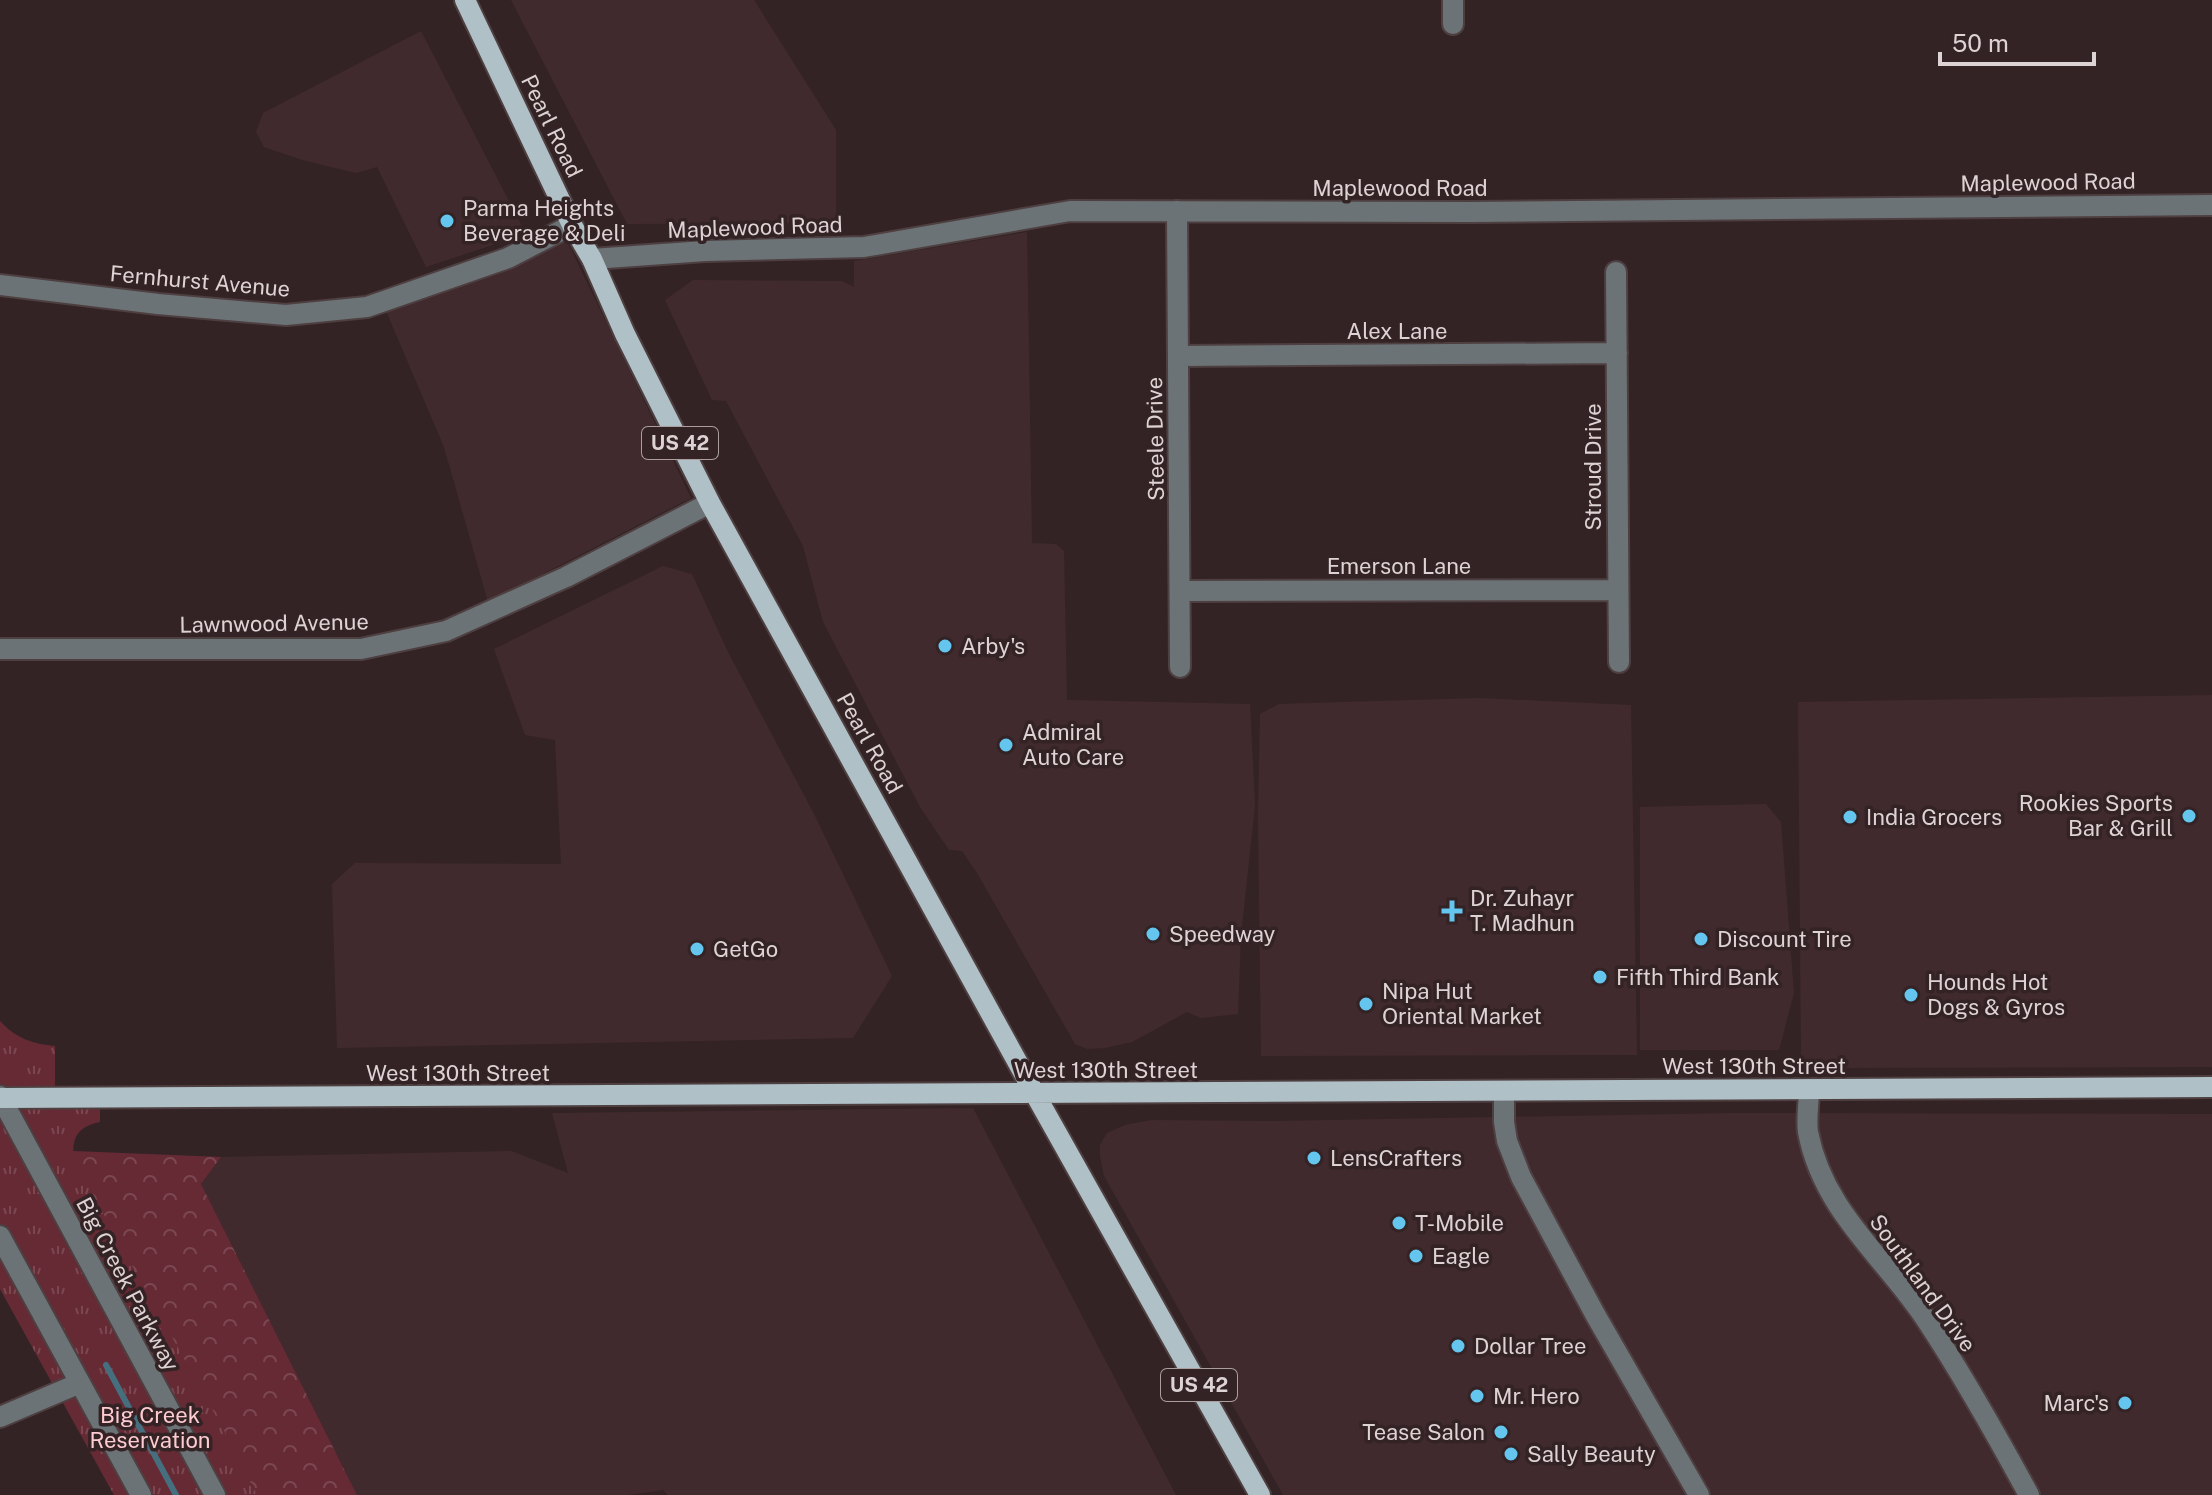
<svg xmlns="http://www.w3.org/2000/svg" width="2212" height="1495" font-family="'Public Sans',sans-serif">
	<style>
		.built { fill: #412a2d }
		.forest { fill: url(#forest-crowns) }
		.park { fill: url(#park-tufts) }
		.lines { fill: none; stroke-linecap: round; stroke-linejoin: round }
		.stream { stroke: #456f7e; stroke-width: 6 }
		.minor-casing { stroke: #4e3f41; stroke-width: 24 }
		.major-casing { stroke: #4e3f41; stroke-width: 24 }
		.minor { stroke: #6c7377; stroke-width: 20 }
		.major { stroke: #b0c0c7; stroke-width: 20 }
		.poi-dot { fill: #64c5ee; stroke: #332325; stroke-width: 3 }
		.labels { text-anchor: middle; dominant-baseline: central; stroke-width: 7; stroke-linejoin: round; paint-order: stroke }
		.shield { fill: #332325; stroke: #ab9ea0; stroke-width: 2 }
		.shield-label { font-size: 20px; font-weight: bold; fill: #ded3d4 }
		.street-label { font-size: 22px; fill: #ded3d4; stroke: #332325 }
		.poi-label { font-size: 22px; fill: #ded3d4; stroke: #332325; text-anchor: start }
		.park-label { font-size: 22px; fill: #fdcbd0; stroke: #332325 }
	</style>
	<defs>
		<pattern id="forest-crowns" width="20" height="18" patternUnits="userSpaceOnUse" patternTransform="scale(2)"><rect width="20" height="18" fill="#662a35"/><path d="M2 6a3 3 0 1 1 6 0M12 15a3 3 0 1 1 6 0" fill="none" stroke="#7b4851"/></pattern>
		<pattern id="park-tufts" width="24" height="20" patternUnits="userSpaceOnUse" patternTransform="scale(2)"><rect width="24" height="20" fill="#662a35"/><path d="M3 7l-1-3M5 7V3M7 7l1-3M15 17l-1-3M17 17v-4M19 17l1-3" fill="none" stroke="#7b4851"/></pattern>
	</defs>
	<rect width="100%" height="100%" fill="#332325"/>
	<path class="built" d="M511 0H754L836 130V223L627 224Z
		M421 31 526 234 426 267 377 167 356 173 306 161 264 147 256 132 263 113Z
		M1027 232 1032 543 1056 544 1064 551 1067 700 1250 704 1255 805 1241 936 1238 1014 1201 1018 1187 1012 1132 1042 1105 1048 1087 1049 1075 1044 977 873 962 851 949 850 920 807 823 622 803 546 726 401 712 400 665 300 693 280 842 281 854 287V261Z
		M567 241 691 498 488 602 444 447 386 311 504 272Z
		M663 566 692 574 728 652 814 814 892 976 853 1038 337 1048 332 884 355 863 561 864 555 740 525 735 494 649Z
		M2212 695V1067L1795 1068 1801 1056 1798 702Z
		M1478 698 1631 705 1637 1055 1261 1056 1258 818 1260 714 1279 704Z
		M1766 804 1781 822 1794 993 1779 1050H1640V807Z
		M973 1108 1176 1495H668L663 1490 628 1495H357L201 1184 221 1157 511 1151 568 1173 552 1113Z
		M1733 1113 2212 1114V1495H1283L1104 1176 1100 1156V1145L1107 1133 1125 1125 1151 1120 1273 1121Z"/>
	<path class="forest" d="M49 1150 221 1157 201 1184 357 1495H233Z"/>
	<path class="park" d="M0 1021C15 1038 33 1044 55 1046V1093H100V1122C77 1127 71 1138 74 1161L226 1434 257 1495H114L0 1289Z"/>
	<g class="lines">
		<path class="stream" d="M106 1365 176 1495"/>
		<defs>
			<path id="minor" d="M1453 0V24
				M1177 211 1180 667
				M592 259 705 251 864 247 1070 211 1470 212 2212 205
				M1616 272 1619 662
				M0 285 158 304 286 315 367 307 508 258 572 225
				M1178 356 1617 353
				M1181 591 1618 590
				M0 649H361L446 631 566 577 710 503
				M1809 1089C1809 1103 1806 1119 1808 1132 1823 1212 1886 1258 1927 1321 1964 1377 1997 1436 2029 1495
				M1504 1092V1122L1507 1141 1521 1177 1596 1316 1699 1495
				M0 1096 215 1495
				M0 1236 141 1495
				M0 1417 80 1383"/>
			<path id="major" d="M465 0 572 225 592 259 625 334 710 503 1035 1094 1260 1495
				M0 1098 2212 1087"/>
		</defs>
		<use href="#minor" class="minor-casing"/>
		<use href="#major" class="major-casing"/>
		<use href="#minor" class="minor"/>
		<use href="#major" class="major"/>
	</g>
	<g class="poi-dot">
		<circle cx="447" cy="221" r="8"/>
		<circle cx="945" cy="646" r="8"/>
		<circle cx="1006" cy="745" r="8"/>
		<circle cx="2189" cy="816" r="8"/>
		<circle cx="1850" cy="817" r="8"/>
		<path d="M1448 899h8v8h8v8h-8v8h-8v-8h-8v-8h8z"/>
		<circle cx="1153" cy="934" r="8"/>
		<circle cx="1701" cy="939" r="8"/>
		<circle cx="697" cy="949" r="8"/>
		<circle cx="1600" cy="977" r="8"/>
		<circle cx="1911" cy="995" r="8"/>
		<circle cx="1366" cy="1004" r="8"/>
		<circle cx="1314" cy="1158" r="8"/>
		<circle cx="1399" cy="1223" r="8"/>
		<circle cx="1416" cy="1256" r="8"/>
		<circle cx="1458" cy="1346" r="8"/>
		<circle cx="1477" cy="1396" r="8"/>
		<circle cx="2125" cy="1403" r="8"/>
		<circle cx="1501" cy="1432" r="8"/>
		<circle cx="1511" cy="1454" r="8"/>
	</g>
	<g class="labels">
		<g class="shield">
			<rect x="642" y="427" width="76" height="32" rx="6"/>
			<rect x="1161" y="1369" width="76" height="32" rx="6"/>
		</g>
		<g class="shield-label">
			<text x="680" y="443">US 42</text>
			<text x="1199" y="1385">US 42</text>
		</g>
		<g class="street-label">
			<text transform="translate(552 126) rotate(64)">Pearl Road</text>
			<text transform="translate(2048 182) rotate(-1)">Maplewood Road</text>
			<text x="1400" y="188">Maplewood Road</text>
			<text transform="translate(755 227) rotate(-2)">Maplewood Road</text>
			<text transform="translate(200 281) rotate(5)">Fernhurst Avenue</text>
			<text x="1397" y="331">Alex Lane</text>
			<text transform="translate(1155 439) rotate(-91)">Steele Drive</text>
			<text transform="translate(1593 467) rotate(-90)">Stroud Drive</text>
			<text x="1399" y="566">Emerson Lane</text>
			<text transform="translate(274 623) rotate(-1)">Lawnwood Avenue</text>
			<text transform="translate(870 743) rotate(61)">Pearl Road</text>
			<text x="1754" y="1066">West 130th Street</text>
			<text x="1106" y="1070">West 130th Street</text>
			<text x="458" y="1073">West 130th Street</text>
			<text transform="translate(1923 1283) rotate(54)">Southland Drive</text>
			<text transform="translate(128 1284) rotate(62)">Big Creek Parkway</text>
		</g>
		<g class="poi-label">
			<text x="463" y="208">Parma Heights<tspan x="463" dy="25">Beverage &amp; Deli</tspan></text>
			<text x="961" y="646">Arby's</text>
			<text x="1022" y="732">Admiral<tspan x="1022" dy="25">Auto Care</tspan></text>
			<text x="2173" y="803" text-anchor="end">Rookies Sports<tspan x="2173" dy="25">Bar &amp; Grill</tspan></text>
			<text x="1866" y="817">India Grocers</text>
			<text x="1470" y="898">Dr. Zuhayr<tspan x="1470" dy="25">T. Madhun</tspan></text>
			<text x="1169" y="934">Speedway</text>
			<text x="1717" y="939">Discount Tire</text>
			<text x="713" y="949">GetGo</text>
			<text x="1616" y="977">Fifth Third Bank</text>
			<text x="1927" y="982">Hounds Hot<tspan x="1927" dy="25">Dogs &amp; Gyros</tspan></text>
			<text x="1382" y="991">Nipa Hut<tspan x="1382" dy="25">Oriental Market</tspan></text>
			<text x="1330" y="1158">LensCrafters</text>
			<text x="1415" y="1223">T-Mobile</text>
			<text x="1432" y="1256">Eagle</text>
			<text x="1474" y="1346">Dollar Tree</text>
			<text x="1493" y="1396">Mr. Hero</text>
			<text x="2109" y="1403" text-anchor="end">Marc's</text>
			<text x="1485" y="1432" text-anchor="end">Tease Salon</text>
			<text x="1527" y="1454">Sally Beauty</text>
		</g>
		<g class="park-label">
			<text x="150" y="1415">Big Creek<tspan x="150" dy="25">Reservation</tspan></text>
		</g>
	</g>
	<path d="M1940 52v12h154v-12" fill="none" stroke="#ded3d4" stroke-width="4"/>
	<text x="1952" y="52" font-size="24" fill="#ded3d4" stroke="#332325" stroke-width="6" paint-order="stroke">50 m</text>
</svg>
